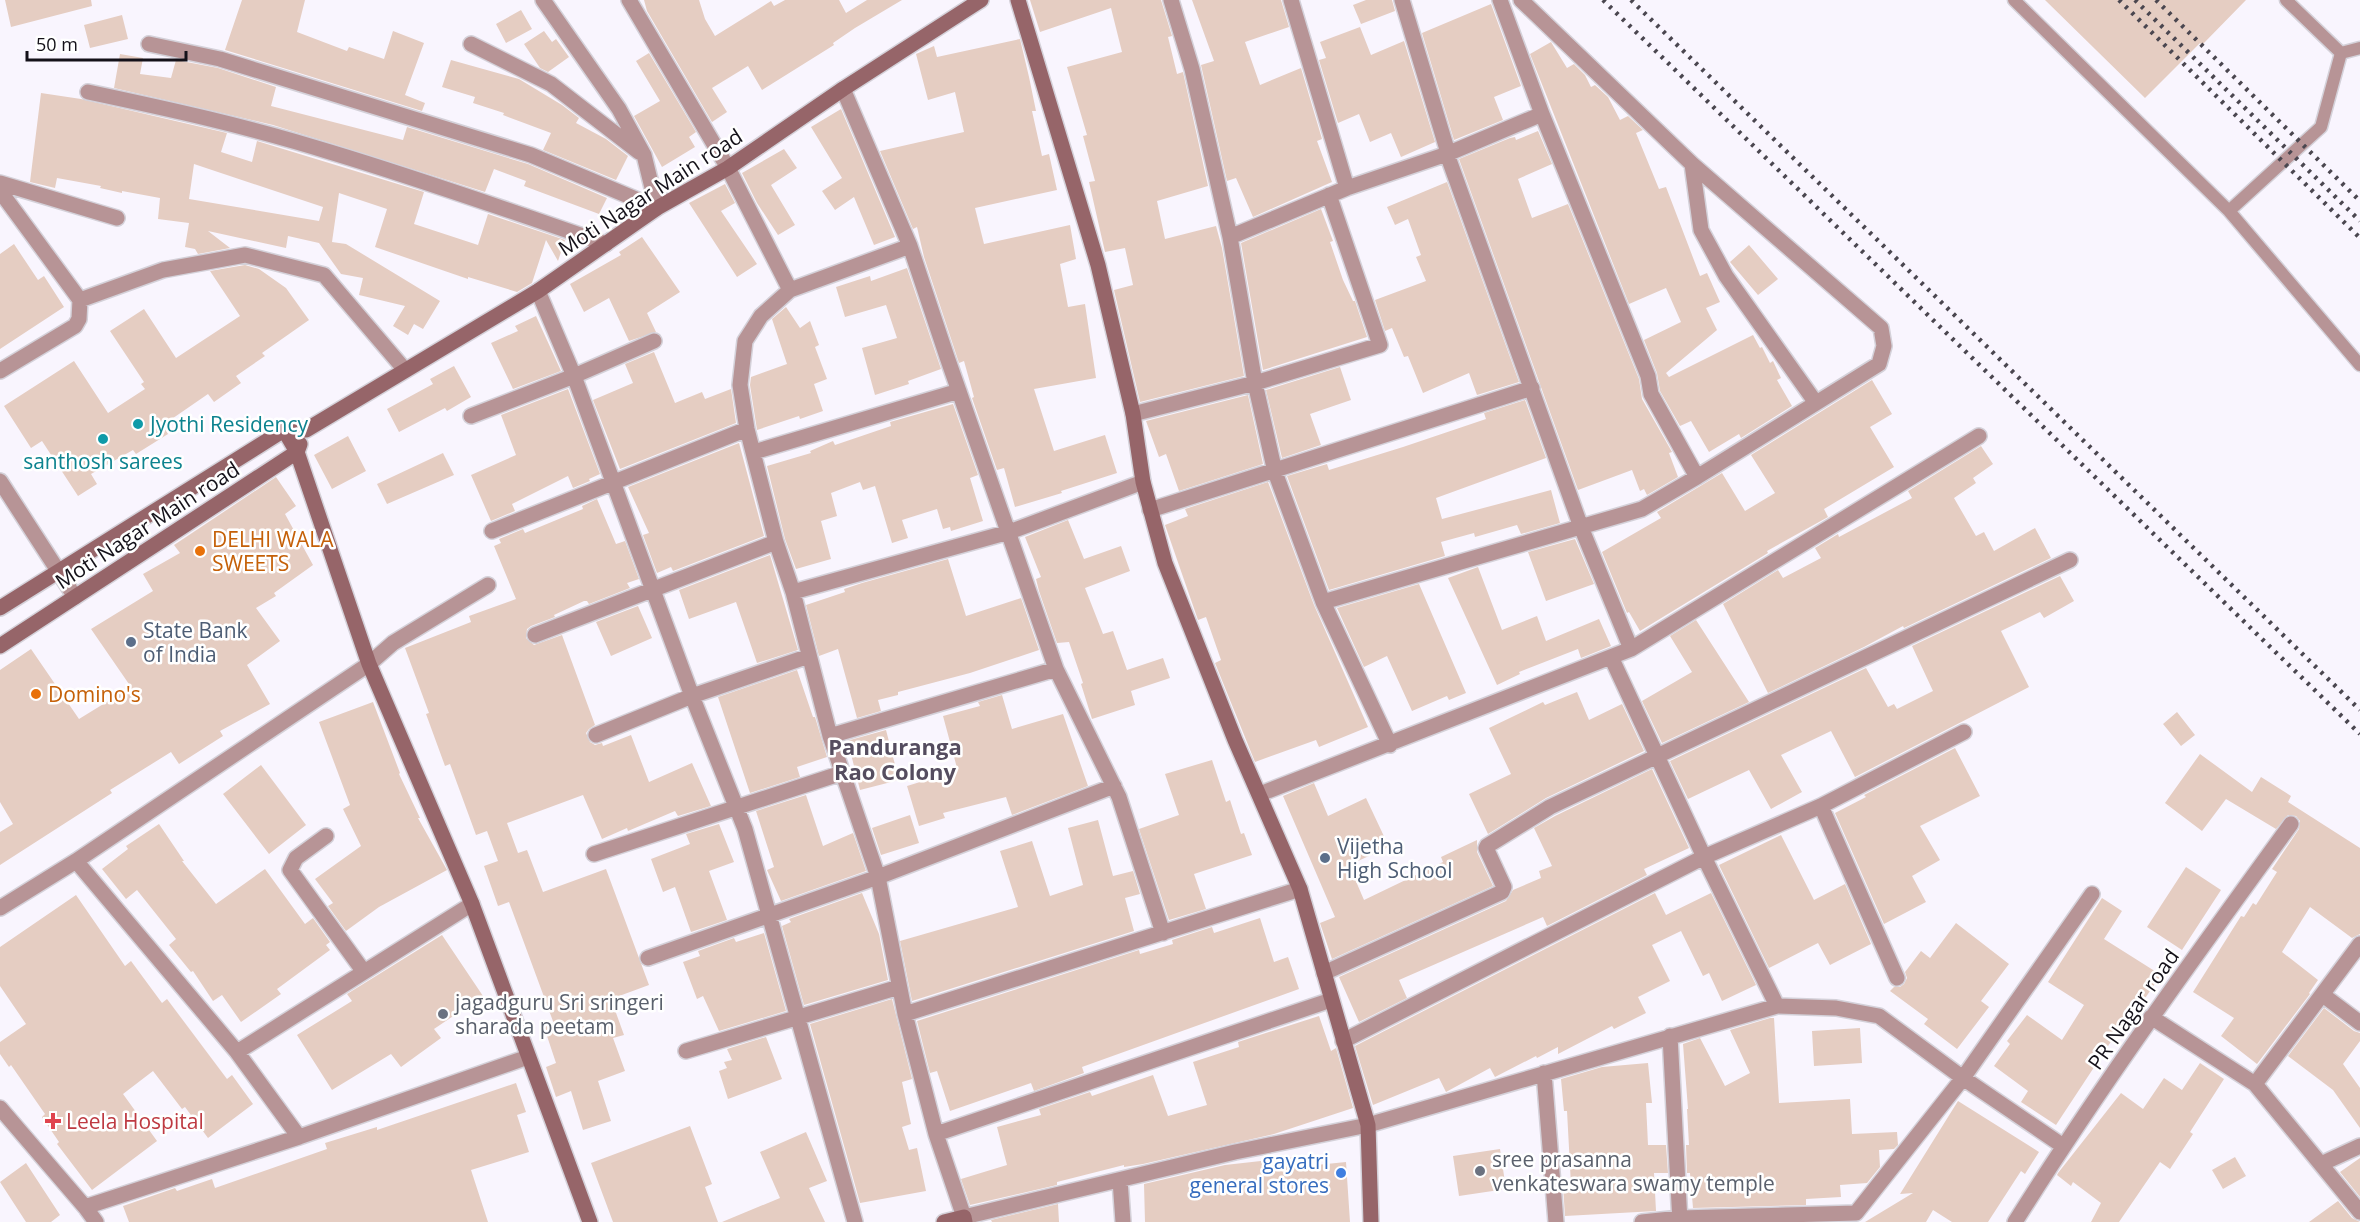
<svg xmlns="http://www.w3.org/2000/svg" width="2360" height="1222" font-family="'Open Sans',sans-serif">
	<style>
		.building { fill: #e5cdc2; fill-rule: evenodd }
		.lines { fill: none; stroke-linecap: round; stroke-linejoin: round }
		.lane-casing { stroke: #d4d1d9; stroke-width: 15 }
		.street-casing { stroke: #d4d1d9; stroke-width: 18 }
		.secondary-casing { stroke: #d4d1d9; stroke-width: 18 }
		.lane { stroke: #b79496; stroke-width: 12 }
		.street { stroke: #b79496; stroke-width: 15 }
		.secondary { stroke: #966569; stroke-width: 15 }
		.rail { stroke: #4a464f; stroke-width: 4.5; stroke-dasharray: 3 6; stroke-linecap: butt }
		.culture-dot { fill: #0f9aa8; stroke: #fff; stroke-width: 2 }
		.food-dot { fill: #e8710a; stroke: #fff; stroke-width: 2 }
		.service-dot { fill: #5c6f8a; stroke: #fff; stroke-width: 2 }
		.worship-dot { fill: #6b7280; stroke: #fff; stroke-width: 2 }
		.health-dot { fill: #e0444e; stroke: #fff; stroke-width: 2 }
		.shop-dot { fill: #3f7fe0; stroke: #fff; stroke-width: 2 }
		.labels { text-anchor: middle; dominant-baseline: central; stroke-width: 5; stroke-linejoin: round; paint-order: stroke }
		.street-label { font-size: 21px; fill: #141119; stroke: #fff }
		.culture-label { font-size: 21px; fill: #0d838f; stroke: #fff; text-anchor: start }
		.food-label { font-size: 21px; fill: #c56008; stroke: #fff; text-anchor: start }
		.service-label { font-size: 21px; fill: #4e5e75; stroke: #fff; text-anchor: start }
		.worship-label { font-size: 21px; fill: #5b616d; stroke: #fff; text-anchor: start }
		.health-label { font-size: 21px; fill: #be3a42; stroke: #fff; text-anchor: start }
		.shop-label { font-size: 21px; fill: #366cbe; stroke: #fff; text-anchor: end }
		.neighbourhood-label { font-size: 22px; font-weight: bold; fill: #554d5f; stroke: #fff }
	</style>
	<rect width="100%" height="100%" fill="#f9f5fe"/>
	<path class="building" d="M5 0H91L92 6 11 27Z
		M242 0H305L297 32 347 51 349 47 384 59 393 31 424 43 405 95 425 103 422 111 225 50Z
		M644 0H699L705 19 715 36 771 1 774 6 785 0H839L846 13 867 0H902L855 28 833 43 834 45 762 90 748 66 712 88 727 112 712 122 647 11Z
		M1030 0H1161L1172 36 1168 37 1177 74 1183 72 1208 186 1157 201 1165 239 1216 226 1222 248 1244 376 1140 402 1114 290 1133 285 1125 248 1105 252 1089 182 1095 181 1083 136 1087 135 1067 67 1122 52 1111 8 1040 32Z
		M1192 0H1281L1289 27 1245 42 1260 85 1301 68 1322 139 1317 141 1332 182 1253 217 1236 178 1227 181 1201 65 1214 61Z
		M1366 0H1392L1395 11 1361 24 1353 5Z
		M2045 0H2246L2202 45 2200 43 2145 98Z
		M1491 4 1521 86 1494 97 1503 120 1454 140 1422 33Z
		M521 10 532 29 506 43 496 24Z
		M122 15 128 39 90 48 84 25Z
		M1360 27 1371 55 1404 41 1435 142 1401 157 1391 133 1370 142 1359 114 1338 123 1319 60 1326 58 1320 42Z
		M544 31 552 42 556 39 569 57 548 72 540 68 524 44Z
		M1020 39 1029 77 1036 111H1032L1042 156 1049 154 1057 190 975 208 984 244 1070 225 1076 259 1060 264 1068 307 1085 304 1096 378 1034 389 1054 451 1105 435 1117 473 1061 491 1062 493 1015 507 1004 468 997 470 972 398 974 397 964 361 959 363 924 257 917 227 913 229 880 151 964 132 955 92 928 100 916 54 934 46 937 57Z
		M1551 42 1567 68 1574 64 1585 75 1591 87 1595 85 1608 97 1620 120 1628 116 1643 130 1636 133 1659 189 1666 187 1700 276 1707 273 1720 302 1706 308 1717 330 1666 373 1669 377 1753 335 1760 348 1762 347 1770 363 1773 361 1781 378 1777 380 1792 406 1741 438 1739 434 1709 452 1691 421 1680 426 1660 391 1657 373 1644 340 1681 322 1666 288 1629 304 1530 54Z
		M649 53 696 132 689 137 695 147 662 167 634 116 660 101 636 61Z
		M120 54 143 58 140 74 171 78 176 60 218 68 276 87 271 106 403 140 407 127 528 164 607 198 599 214 524 186 526 181 494 169 485 192 273 125 114 88Z
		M451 60 519 79 562 105 579 118 576 123 606 139 628 156 616 180 543 150 551 133 503 115 504 113 473 103 475 97 442 87Z
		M41 93 81 99 227 133 221 152 252 162 257 141 424 192 414 224 478 245 488 214 565 240 558 261 546 240 532 283 517 292 468 277V279L375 247 387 209 339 193 332 242 346 244 440 301 423 329 414 324 408 335 393 326 405 306 359 295 363 278 341 274 319 243 288 236 286 248 208 231 230 248 198 254 195 249 185 247 189 223 158 219 160 198 122 191V193L100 188 101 186 57 178 55 188 30 182ZM194 164 323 207 319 221 189 199Z
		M841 109 895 237 874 245 854 197 835 210 822 191 842 178 811 127Z
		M1538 131 1552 164 1518 179 1532 218 1568 204 1639 379 1642 399 1672 452 1669 453 1678 477 1647 495 1644 489 1640 491 1632 470 1578 490 1459 159 1510 138 1515 137 1516 140Z
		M784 149 797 168 771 185 795 225 778 235 757 203 742 173Z
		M1447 182 1519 382 1477 395 1469 373 1423 393 1408 356 1404 357 1392 328 1385 331 1375 300 1426 281 1416 257 1421 255 1408 219 1395 225 1387 207Z
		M725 184 735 203 721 211 757 264 737 277 689 203Z
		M1321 209 1333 241 1330 242 1343 280 1353 301H1355L1367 337 1263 370 1241 243Z
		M642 237 680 292 647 313 656 332 629 341 609 298 584 312 570 284 621 255 619 252Z
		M14 244 38 280 44 276 64 307 0 349V254Z
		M1749 245 1778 279 1758 295 1730 262Z
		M245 265 259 269 286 288 309 320 262 353 265 356 236 376 241 383 214 402 208 394 163 425 168 434 136 454 133 450 91 474 97 484 78 496 42 441 31 448 4 406 74 361 108 413 145 389 141 384 144 382 110 331 144 309 176 358 240 316 210 271Z
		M907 268 941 369 908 381 909 384 875 395 862 348 897 338 886 305 845 317 836 287 870 276 871 281Z
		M786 307 800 328 810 321 819 345 815 347 827 379 814 384 823 411 800 419 799 416 757 430 750 385 751 377 787 364 772 319Z
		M536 316 561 371 513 389 491 343 518 331 515 326Z
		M654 352 675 403 702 392 705 399 731 389 736 423 620 469 593 400 633 383 625 364Z
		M454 366 471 397 447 411 445 408 399 432 387 409 433 384 430 379Z
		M1340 367 1351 400 1310 414 1321 445 1282 458 1266 390Z
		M1872 380 1892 414 1870 427 1894 467 1824 509 1828 517 1767 551 1768 553 1640 631 1629 612 1627 613 1602 552 1661 518 1657 512 1722 473 1745 511 1775 493 1751 455Z
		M568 389 600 474 589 479 590 481 573 488 568 476 512 504 515 511 491 521 471 475 516 455 501 415Z
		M1248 395 1263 464 1179 491 1166 454 1159 457 1146 421Z
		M1525 400 1546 458 1436 498 1442 519 1551 490 1560 523 1521 534 1517 525 1475 537 1474 533 1441 542 1445 556 1329 590 1287 476 1327 464 1329 470 1403 447 1486 419 1484 413Z
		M953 404 978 475 970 478 983 521 951 531 950 527 943 529 937 509 902 520 908 538 892 543 875 486 863 490 860 482 831 493 837 516 821 521 831 559 796 569 785 539 767 466 811 453 810 451 833 441 835 445 891 426 890 422Z
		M348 436 366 471 332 489 314 455Z
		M739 443 764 536 673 571 671 567 657 573 643 535 649 533 628 487Z
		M1981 446 1993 464 1973 478 1976 483 1954 498 1976 536 1984 532 1994 551 2035 528 2051 558 1904 628 1903 626 1864 647 1768 693 1723 604 1778 570 1783 578 1821 558 1815 548 1838 534 1839 537 1912 498 1908 491Z
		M443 453 454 475 387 504 377 484Z
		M276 477 296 506 285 514 313 565 274 593 276 596 256 608 280 641 247 665 270 704 220 731 223 736 179 764 171 752 110 790 112 793 0 865V832L13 824 0 802V670L31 649 79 719 131 687 91 629 153 591 143 574 180 553 174 545Z
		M1268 482 1314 605 1368 727 1319 747 1316 740 1255 762 1215 663 1221 660 1206 617 1198 620 1165 525 1188 516 1185 509Z
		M597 499 616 544 625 541 639 579 627 583 630 588 589 604 587 601H584L554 615 555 617 531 626 527 629 526 638 534 645 562 635 595 725 589 729 586 733 590 742 595 745 602 743 603 746 631 735 649 782 692 763 711 806 678 816 675 811 628 831 627 828 602 839 583 795 507 823 518 853 527 850 543 892 606 869 649 985 611 999 624 1035 613 1038 625 1071 598 1081 611 1121 583 1130 571 1091 556 1097 546 1067 556 1063 544 1027 554 1024 509 902 498 906 484 866 498 861 487 831 476 835 450 764 445 766 426 714 429 713 405 648 471 622 469 616 516 599 494 546 501 543 499 539 523 529 525 533 583 509 582 506Z
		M1068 520 1084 559 1121 546 1130 571 1085 588 1103 634 1113 631 1127 670 1163 658 1170 678 1131 691 1135 705 1092 719 1081 684 1083 683 1069 642 1057 643 1039 591 1036 579 1041 577 1025 537Z
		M1575 539 1594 584 1546 601 1528 552Z
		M770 555 798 650 757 663 736 602 689 619 679 590Z
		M948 559 966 616 1021 598 1039 650 970 673 898 692V695L878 700 881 711 857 718 838 649 819 656 806 605 845 592 844 589 862 583Z
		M1478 567 1502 630 1537 616 1546 641 1599 619 1611 646 1581 658 1578 649 1519 672 1520 674 1497 685 1448 578Z
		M2060 576 2074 601 2044 618 2040 612 2001 631 2029 687 1855 777 1831 731 1781 755 1802 792 1771 809 1749 770 1688 799 1670 761 1866 668 1888 707 1894 704 1897 709 1933 691 1912 646Z
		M1419 584 1466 693 1449 700 1447 696 1412 711 1387 656 1364 667 1337 608Z
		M638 606 652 638 611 656 596 622Z
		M1696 620 1749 702 1662 743 1642 701 1692 672 1670 636Z
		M797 670 813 717H815L827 757 797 767 800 777 750 793 718 697Z
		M1577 692 1589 720 1622 704 1644 751 1546 798 1488 834 1469 794 1511 774 1489 728 1543 702 1545 705Z
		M1002 695 1012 729 1063 714 1088 786 1012 815 1006 797 943 813 945 818 919 826 907 786 956 771 957 768 943 716 980 706 978 702Z
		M373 702 400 773 399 774 420 818H418L447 870 379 907 346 931 328 906 333 903 315 879 361 846 343 809 350 805 319 722Z
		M2177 712 2195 735 2181 746 2163 724Z
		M886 730 899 780 860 790 850 750 845 751 843 742Z
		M1955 748 1980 796 1920 826 1940 860 1912 876 1926 902 1884 924 1835 813 1866 797 1864 795Z
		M2200 754 2252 792 2261 777 2291 796 2288 802 2360 848V934L2352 938 2310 907 2282 952 2318 980 2309 993 2310 994 2257 1064 2221 1036 2234 1018 2193 992 2241 916 2244 917 2253 903 2256 905 2277 872 2272 869 2299 829 2300 821 2296 816 2288 815 2276 829 2226 799 2202 831 2165 803Z
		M1212 760 1226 802 1230 800 1241 834 1244 833 1252 855 1194 874 1206 909 1169 920 1139 829 1179 815 1165 774Z
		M261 765 306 825 269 854 223 794Z
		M1652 769 1689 848 1644 869 1647 875 1547 926 1543 917 1399 980 1407 998 1359 1022 1339 977 1506 901 1513 890 1541 878 1539 871 1552 866 1534 828 1555 816Z
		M1314 783 1328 816 1366 798 1389 847 1349 865 1364 900 1443 862 1441 857 1477 840V852L1493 886 1332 959 1320 923 1335 917 1283 796Z
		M806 795 823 846 853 833 866 871 781 901 767 870 774 867 756 811Z
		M910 815 919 843 881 855 872 828Z
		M1098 820 1113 876 1133 871 1140 894 1125 898 1134 931 912 1001 900 941 1018 907 1000 851 1032 841 1050 896 1083 885 1068 828Z
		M159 824 184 861H182L216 904 265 869 305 924 313 918 330 942 326 945 330 950 277 989 281 994 241 1022 222 995 213 1001 193 971 191 972 169 945 176 939 137 890 126 899 102 869 128 849 126 846Z
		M719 824 734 862 709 871 727 920 691 932 675 887 663 892 651 859 690 844 686 834Z
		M1781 835 1814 900 1845 884 1871 944 1830 965 1818 943 1769 968 1719 865Z
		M2186 867 2221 890 2182 950 2147 927Z
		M862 893 879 934 888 980 804 1005 782 926 791 922 789 919Z
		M1655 893 1666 915 1711 893 1756 985 1722 1001 1709 973 1703 976 1681 931 1652 945 1670 981 1638 997 1646 1013 1614 1029 1612 1026 1558 1054V1047L1537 1058 1536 1056 1495 1077 1490 1068 1446 1092 1439 1078 1373 1105 1355 1046Z
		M76 895 125 966 131 961 162 1003 167 999 227 1079 232 1075 253 1104 208 1138 185 1107 182 1109 153 1071 123 1094 157 1141 92 1190 57 1144 59 1142 42 1117 45 1114 11 1065 9 1067 0 1054V1042L26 1024 0 986V947Z
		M2102 898 2122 911 2104 939 2161 975 2115 1042 2112 1040 2056 1125 2021 1102 2028 1091 1994 1066 2010 1044 2007 1041 2027 1015 2062 1040 2084 1005 2048 982Z
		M1260 918 1274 962 1288 957 1299 989 1082 1067 1084 1073 1034 1091 1031 1083 950 1111 937 1071 930 1073 917 1021 1139 950 1140 954 1173 944 1172 940 1212 927 1214 933Z
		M1956 923 2009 964 1981 1001 1989 1007 1957 1049 1924 1024 1928 1019 1890 991 1894 987H1900L1904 984 1907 978 1905 972 1921 951 1930 958Z
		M764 933 786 1011 719 1031 703 996 697 999 683 962 700 956 698 951 734 938 736 942Z
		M442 935 483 996 434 1029 441 1038 401 1067 391 1054 332 1090 297 1035 352 1001 347 994Z
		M892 999 912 1079 902 1082 911 1124 902 1127 909 1150 917 1148 926 1191 860 1203 810 1024Z
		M2324 1008 2354 1031 2360 1033V1041L2343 1064 2360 1088V1128L2333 1090 2288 1056Z
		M1319 1016 1331 1051 1336 1048 1353 1108 1274 1134 1143 1164 1124 1167V1165L1057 1182V1185L970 1205 961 1179 1007 1165 997 1127 1041 1115 1039 1109 1090 1092 1092 1096 1153 1075 1168 1116 1207 1105 1193 1062 1239 1047 1238 1042Z
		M1770 1018H1774L1779 1103 1850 1099 1852 1134 1897 1132 1898 1145 1894 1149 1879 1150 1880 1167 1867 1183 1840 1185 1841 1197 1806 1199V1205L1693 1208 1690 1173H1687L1686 1145H1689L1687 1109H1688L1683 1044 1700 1038 1725 1086 1750 1073 1730 1030Z
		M1860 1028 1862 1063 1814 1066 1812 1031Z
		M766 1037 782 1079 728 1099 719 1071 727 1068 724 1062 732 1060 727 1049Z
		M1648 1063 1652 1103H1646L1648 1145H1666L1668 1173H1654L1656 1211 1565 1216 1563 1186 1571 1185 1567 1111H1564L1561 1079 1602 1067Z
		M2200 1063 2224 1079 2190 1132 2193 1134 2170 1169 2160 1162 2119 1222H2091L2101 1203 2073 1182 2071 1186 2057 1175 2058 1173 2121 1093 2143 1109 2164 1078 2182 1090Z
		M516 1083 526 1112 517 1115 529 1152 471 1170 488 1222H129L123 1206 175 1188 177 1191 212 1179 215 1188 327 1149 325 1143 377 1127V1130Z
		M1958 1101 2039 1152 2025 1174 2021 1171 1988 1222H1952L1933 1210 1926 1222H1865L1913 1193 1900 1194Z
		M690 1126 712 1184 705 1187 718 1222H613L591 1163Z
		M806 1132 827 1181 809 1188 825 1222H722L780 1198 760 1152Z
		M1500 1149 1506 1189 1459 1196 1453 1156Z
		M1296 1157 1297 1167 1346 1162 1350 1222H1145L1144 1184 1225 1165Z
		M2235 1157 2246 1176 2223 1189 2212 1170Z
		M2360 1158V1197L2340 1172Z
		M26 1163 60 1215 51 1222H26L0 1182Z
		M2338 1201 2352 1218 2360 1222H2309Z
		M1058 1204 1059 1222H992L991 1220Z"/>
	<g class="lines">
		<defs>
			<path id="lane" d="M2014 0 2229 211 2321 127 2341 53 2360 48
				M2286 0 2341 53
				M2229 211 2360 365"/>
			<path id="street" d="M543 0 619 109 644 155 657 208
				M629 0 728 168 790 290 761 316 745 341 740 385 747 429 776 542 793 592 830 736 878 877 905 1014 936 1134 964 1217 1235 1152 1368 1125 1777 1006 1836 1008 1879 1016 1963 1078 2063 1146
				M1171 0 1192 69 1230 237 1255 383 1275 472 1323 602 1390 745
				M1291 0 1347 188
				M1402 0 1446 146 1447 154 1581 527 1631 649
				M1521 0 1692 164 1881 328 1884 346 1879 364 1697 477
				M149 44 220 59 531 155 657 208
				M471 44 551 84 639 152
				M88 92C169 109 251 127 330 152 423 180 514 212 606 244
				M1692 164 1701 230 1726 276 1816 403
				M0 183 117 218
				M0 191 80 300 79 319 75 326 0 371
				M1230 237 1347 188 1447 154 1542 114
				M790 290 910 246
				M538 291 574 376 692 696 745 829 855 1222
				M80 300 163 270 245 255 324 275 405 370
				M1133 414 1255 383 1380 345 1329 195
				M471 416 574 376 654 341
				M754 452 959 391
				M0 481 75 597
				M1150 510 1532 388
				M492 531 747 429
				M793 592 1009 532 1143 482
				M1323 602 1642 509 1697 477 1651 394 1648 376 1542 114 1500 0
				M535 635 776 542
				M1611 657 1704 857 1821 806 1964 732
				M1056 669 1119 797 1163 933
				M596 735 692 696 809 656
				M830 736 1056 669 947 357 910 246 843 89
				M1260 794 1631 649 1979 436
				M1821 806 1897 978
				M326 836 296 858 290 870 364 972
				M594 854 842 773
				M76 861 237 1052 472 904
				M0 908 76 861 369 664 393 643 488 585
				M648 958 878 877 1114 786
				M1324 973 1502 892 1504 887 1486 848 1487 846 1550 807 2070 560
				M2323 995 2360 1023
				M905 1014 1300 889
				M2151 1017 2255 1084 2360 1212
				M1670 1036 1680 1222
				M1343 1041 1704 857 1777 1006
				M686 1051 899 987
				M1544 1073 1556 1222
				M2255 1084 2360 944
				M0 1108 85 1207 96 1222
				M936 1134 1331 1000
				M299 1137 528 1057
				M2321 1164 2360 1146
				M1120 1180 1123 1222
				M85 1207 299 1137 237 1052
				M1642 1222 1680 1218 1856 1213 1963 1078 2092 894
				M2015 1222C2101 1085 2196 955 2291 824"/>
			<path id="secondary" d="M1018 0 1098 265 1133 414 1143 482 1165 563 1235 740 1300 889 1368 1125 1371 1222
				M284 430 297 452 369 664 472 904 590 1222
				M0 608 284 430H306L538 291 657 208 728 168 843 89 981 0
				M0 646 297 452 300 444
				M944 1222 964 1217 965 1222"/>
		</defs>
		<use href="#lane" class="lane-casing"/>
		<use href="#street" class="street-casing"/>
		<use href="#secondary" class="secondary-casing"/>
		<use href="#lane" class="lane"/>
		<use href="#street" class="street"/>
		<use href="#secondary" class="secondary"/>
		<path class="rail" d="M1603 0 2360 734
			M1631 0 2360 710
			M2119 0 2360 238
			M2135 0 2360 221
			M2156 0 2360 201"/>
	</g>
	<g class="culture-dot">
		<circle cx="138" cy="424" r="6"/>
		<circle cx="103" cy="439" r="6"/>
	</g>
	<g class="food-dot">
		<circle cx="200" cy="551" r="6"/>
		<circle cx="36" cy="694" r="6"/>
	</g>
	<g class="service-dot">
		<circle cx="131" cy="642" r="6"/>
		<circle cx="1325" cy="858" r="6"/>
	</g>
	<g class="worship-dot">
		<circle cx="443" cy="1014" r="6"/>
		<circle cx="1480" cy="1171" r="6"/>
	</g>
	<path class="health-dot" d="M50 1112h6v6h6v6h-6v6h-6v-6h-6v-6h6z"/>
	<circle class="shop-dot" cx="1341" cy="1173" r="6"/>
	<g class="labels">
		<g class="street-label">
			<text transform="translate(650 192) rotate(-33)">Moti Nagar Main road</text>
			<text transform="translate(147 525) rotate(-33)">Moti Nagar Main road</text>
			<text transform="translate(2133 1009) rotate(-55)">PR Nagar road</text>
		</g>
		<g class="culture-label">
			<text x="150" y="424">Jyothi Residency</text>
			<text x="103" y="461" text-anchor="middle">santhosh sarees</text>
		</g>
		<g class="food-label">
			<text x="212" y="539">DELHI WALA<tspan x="212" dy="24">SWEETS</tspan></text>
			<text x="48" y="694">Domino's</text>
		</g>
		<g class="service-label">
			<text x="143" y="630">State Bank<tspan x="143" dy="24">of India</tspan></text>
			<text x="1337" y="846">Vijetha<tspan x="1337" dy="24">High School</tspan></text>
		</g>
		<g class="worship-label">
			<text x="455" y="1002">jagadguru Sri sringeri<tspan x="455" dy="24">sharada peetam</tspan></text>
			<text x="1492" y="1159">sree prasanna<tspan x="1492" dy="24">venkateswara swamy temple</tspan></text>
		</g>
		<g class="health-label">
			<text x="66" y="1121">Leela Hospital</text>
		</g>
		<g class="shop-label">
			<text x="1329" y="1161">gayatri<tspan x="1329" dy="24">general stores</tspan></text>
		</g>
		<g class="neighbourhood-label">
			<text x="895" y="746">Panduranga<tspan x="895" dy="25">Rao Colony</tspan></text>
		</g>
	</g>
	<path d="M27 51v9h159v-9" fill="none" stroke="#141119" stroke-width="3"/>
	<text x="36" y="51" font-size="18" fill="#141119" stroke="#ffffff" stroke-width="4.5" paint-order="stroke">50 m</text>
</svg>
